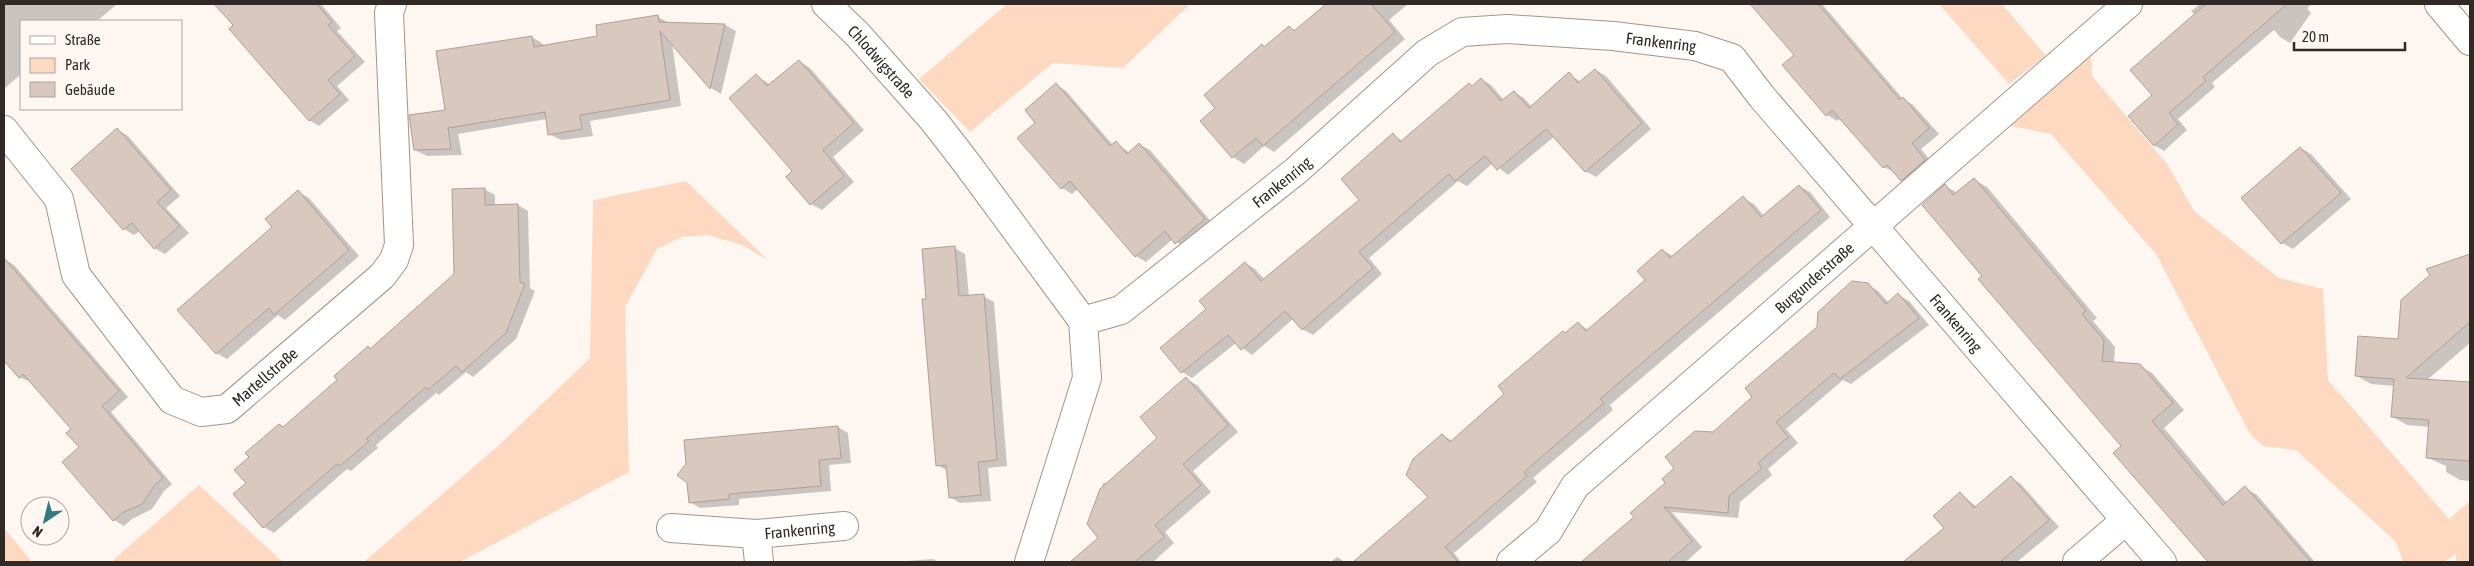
<svg xmlns="http://www.w3.org/2000/svg" width="2474" height="566" font-family="'Asap Condensed',sans-serif">
	<style>
		.green { fill: #fed9c2 }
		.shadow { fill: #0003 }
		.building { fill: #d9c8bd; stroke: #b09f95 }
		.lines { fill: none; stroke-linecap: round; stroke-linejoin: round }
		.minor-casing { stroke: #a4948a; stroke-width: 30 }
		.minor { stroke: #fff; stroke-width: 28 }
		.labels { text-anchor: middle; dominant-baseline: central; stroke-width: 4; stroke-linejoin: round; paint-order: stroke }
		.street-label { font-size: 16px; fill: #302925; stroke: #fdf6f1 }
	</style>
	<rect width="100%" height="100%" fill="#fdf6f1"/>
	<path class="green" d="M1007 4H1190L1123 68 1053 63 970 132 919 79Z
		M1939 4H2002L2046 56 2009 84Z
		M2091 55 2092 76 2168 165 2194 211 2279 278 2323 289 2328 380 2449 519 2470 501V562H2456V554L2444 562H2403L2396 542 2296 450 2263 446 2250 434 2156 254 2051 134 2007 125Z
		M686 181 768 260 742 245 707 235 682 237 657 249 625 307 629 472 460 562H364L499 445 590 358 593 200Z
		M199 485 283 562H111Z
		M4 528 32 562H4Z"/>
	<path class="shadow" d="M4 4H117L97 21H21V74L4 89Z
		M216 4H284L286 6 288 4H321L341 28 337 31 365 62 337 86 349 100 319 126 309 120Z
		M1328 4H1408L1389 20 1405 39 1274 152 1264 146 1244 164 1233 157 1202 121 1217 108 1262 45 1265 47 1289 27 1296 31Z
		M1751 4H1822L1903 99 1913 105 1939 134 1921 149 1935 166 1912 186 1902 180 1895 172 1883 167 1841 118 1837 121 1827 115 1796 55Z
		M2200 4H2312L2307 8 2311 13 2290 43 2280 37 2274 30 2212 83 2215 87 2178 119 2187 130 2164 151 2154 145V95L2195 15 2191 11Z
		M658 17 669 23 725 25 736 31 721 94 711 88 672 43 681 106 590 121 593 136 561 140 549 134 547 119 458 134 462 155 427 156 415 150 446 111 532 37 543 44 544 46 599 37Z
		M799 61 810 68 864 130 833 157 854 182 822 210 811 204 794 171 757 76 771 85Z
		M1595 70 1606 76 1651 129 1596 177 1585 171 1555 136 1508 175 1493 163 1467 186 1458 181 1369 258 1382 274 1313 335 1302 329 1293 319 1252 355 1236 343 1192 378 1182 372 1162 348 1207 309 1245 263 1255 269 1265 280 1360 200 1393 135 1403 141 1481 79 1491 85 1504 100 1514 92 1524 98 1532 107 1569 74 1581 82Z
		M1056 85 1066 91 1113 145 1116 143 1130 153 1139 144 1150 150 1214 225 1186 249 1173 239 1146 262 1136 256 1078 189 1072 194 1062 188 1037 123Z
		M118 130 128 136 180 196 166 208 189 233 165 254 154 248 140 231 134 235 124 229 73 170Z
		M2301 148 2311 154 2351 199 2293 249 2282 243Z
		M1975 180 1987 187 2097 318 2093 321 2115 347 2114 363 2140 366 2152 373 2184 410 2164 428 2227 503 2245 488 2257 495 2315 562H2209L2115 453 2123 446 1932 217 1945 186 1958 193Z
		M1799 186 1810 192 1830 217 1610 405 1613 410 1533 478 1537 482 1454 553 1461 562H1355L1430 497 1442 435 1453 441 1506 394 1564 332 1566 334 1578 324 1589 330 1646 280 1662 250 1673 256 1743 198 1754 204 1764 216Z
		M484 189 495 195V206L518 205 528 211 530 288 535 291 516 339 473 377 466 372 439 395 436 393 376 445 378 448 360 463 351 471 347 469 274 533 264 527 248 483 284 428 339 380 368 348 371 349 456 275Z
		M298 192 309 198 359 256 285 320 278 315 227 359 216 353 274 228Z
		M954 248 965 254 969 297 983 296 994 302 1007 466 988 468 991 501 960 503 950 497 948 471 937 465 927 300Z
		M4 259 14 265 128 397 111 412 172 484 164 491 152 509 132 519 124 526 114 520 72 429 31 382 19 377 4 361Z
		M2460 259H2470V343L2427 380 2463 383 2470 387V481L2460 480 2446 472V466L2428 458 2430 427 2407 425 2393 417 2395 386 2371 384 2357 376 2399 340Z
		M1867 284 1878 291 1889 303 1898 295 1909 301 1929 325 1851 384 1843 380 1786 429 1798 443 1768 469 1772 475 1740 502 1738 518 1672 512 1702 547 1686 562H1583L1635 517 1713 434 1754 397Z
		M1186 379 1197 385 1238 432 1193 471 1211 492 1165 532 1174 543 1153 562H1078L1076 559 1100 539 1089 524 1103 483H1107L1159 438Z
		M838 427 848 433 851 463 829 465 831 491 739 499V505L700 508 690 502 688 483Z
		M2011 478 2021 484 2059 527 2017 562H1906L1946 528 1961 494 1977 507Z
		M1337 557 1345 562H1331Z
		M933 559 939 562H893Z"/>
	<path class="building" d="M214 4H317L332 22 328 25 355 56 328 80 340 94 309 121 229 29 233 25Z
		M1326 4H1371L1395 32 1263 146 1256 138 1232 158 1200 121 1215 108 1204 95 1262 44 1264 47 1289 26 1294 31Z
		M1750 4H1818L1900 100 1903 97 1929 128 1912 143 1925 160 1901 181 1887 165 1883 168 1832 110 1826 116 1782 65 1794 55Z
		M2206 4H2287L2203 77 2206 81 2169 113 2178 124 2154 146 2128 116 2152 95 2130 70Z
		M658 15 659 22 725 24 710 89 660 31 670 100 580 115 582 129 548 135 545 112 448 128 451 149 414 150 409 115 445 110 436 51 532 36 534 47 597 36 596 25Z
		M799 60 854 123 823 150 844 176 810 205 786 177 792 171 729 98 756 74 767 86Z
		M1595 69 1642 123 1585 172 1546 129 1497 170 1485 156 1455 181 1449 174 1359 252 1373 268 1302 330 1285 311 1241 350 1228 335 1181 373 1160 348 1206 309 1199 301 1245 262 1261 281 1359 200 1341 179 1393 133 1400 142 1469 83 1472 86 1481 78 1501 101 1514 91 1529 108 1569 72 1578 83Z
		M1056 83 1110 146 1116 141 1127 154 1139 143 1205 219 1175 244 1165 231 1135 257 1070 181 1061 189 1017 138 1035 123 1025 110Z
		M117 128 171 190 157 202 179 226 154 249 132 223 123 230 71 169Z
		M2300 147 2341 193 2281 244 2241 198Z
		M1974 178 2086 311 2082 314 2104 340 2102 361 2140 364 2173 403 2152 421 2223 505 2245 486 2311 562H2208L2113 453 2121 446 1978 279 1982 276 1922 205 1945 184 1953 195Z
		M1799 185 1821 210 1600 399 1604 403 1524 472 1527 476 1445 547 1458 562H1353L1428 497 1406 475 1413 459 1442 434 1450 442 1504 394 1498 386 1563 331 1565 333 1578 322 1586 331 1645 280 1637 271 1662 249 1670 258 1743 196 1761 217Z
		M485 188V205L518 204 520 282 525 284 506 333 462 372 456 366 428 390 426 387 366 439 369 441 354 454 340 466 337 464 263 528 233 494 246 483 234 470 249 457 245 453 279 424 283 427 337 380 334 376 368 346 370 349 454 274 452 189Z
		M298 190 349 250 274 315 269 308 216 354 177 310 272 227 265 219Z
		M955 246 959 296 984 294 997 460 978 462 981 495 949 498 946 465 936 466 922 299H926L922 249Z
		M2470 254V322L2406 378 2470 382V461L2426 458 2429 420 2391 417 2394 379 2355 376 2358 336 2398 339 2401 300 2430 275 2426 269Z
		M4 258 119 391 102 406 163 478 154 486 142 504 122 513 113 521 62 462 79 447 66 433 71 429 23 374 19 378 4 361Z
		M1852 281 1868 283 1886 304 1898 293 1919 318 1840 379 1834 373 1776 422 1788 437 1758 463 1762 468 1729 496 1728 513 1664 507 1692 541 1668 562H1581L1634 517 1630 513 1665 483 1662 479 1674 468 1665 457 1695 431 1713 432 1752 397 1745 388 1817 327 1818 312Z
		M1186 377 1228 425 1183 464 1201 485 1155 525 1164 537 1135 562H1070L1098 538 1087 524 1100 489 1157 438 1140 417Z
		M838 426 841 458 819 460 821 486 729 494V499L689 503 687 483 677 475 686 464 684 440Z
		M2011 476 2049 520 2000 562H1903L1944 528 1933 516 1960 492 1974 508Z"/>
	<g class="lines">
		<defs>
			<g id="minor">
				<path id="s1" d="M826 4 858 35 934 121 968 165 1083 321 1087 378 1029 562"/>
				<path d="M2439 4 2470 41"/>
				<path id="s2" d="M4 130 59 199 76 275 172 400 201 412 227 409 382 276 394 260 399 245 389 13 392 4"/>
				<path id="s3" d="M1083 321 1121 310 1297 170 1427 53 1462 32 1507 29 1613 36 1695 46 1732 58 1762 97 2162 562"/>
				<path d="M671 528 756 534"/>
				<path id="s4" d="M759 562 756 534 844 526"/>
				<path id="s5" d="M1511 562 1548 531 1575 486 2128 4"/>
				<path d="M2077 562 2125 521"/>
			</g>
		</defs>
		<use href="#minor" class="minor-casing"/>
		<use href="#minor" class="minor"/>
	</g>
	<g class="labels">
		<g class="street-label">
			<text stroke="none"><textPath href="#s3" startOffset="680">Frankenring</textPath></text>
			<text stroke="none"><textPath href="#s1" startOffset="80">Chlodwigstraße</textPath></text>
			<text stroke="none"><textPath href="#s3" startOffset="245">Frankenring</textPath></text>
			<text stroke="none"><textPath href="#s5" startOffset="418">Burgunderstraße</textPath></text>
			<text stroke="none"><textPath href="#s3" startOffset="1100">Frankenring</textPath></text>
			<text stroke="none"><textPath href="#s2" startOffset="431">Martellstraße</textPath></text>
			<text stroke="none"><textPath href="#s4" startOffset="72">Frankenring</textPath></text>
		</g>
	</g>
	<rect width="2474" height="566" fill="none" stroke="#302925" stroke-width="10"/>
	<rect x="20" y="20" width="162" height="90" fill="#fdf6f1" stroke="#aba49f"/>
	<rect x="30" y="36" width="25" height="8" fill="#ffffff" stroke="#aba49f"/>
	<text x="65" y="45" font-size="15" fill="#302925">Straße</text>
	<rect x="30" y="58" width="25" height="15" fill="#fed9c2" stroke="#aba49f"/>
	<text x="65" y="70" font-size="15" fill="#302925">Park</text>
	<rect x="30" y="82" width="25" height="15" fill="#d9c8bd" stroke="#aba49f"/>
	<text x="65" y="95" font-size="15" fill="#302925">Gebäude</text>
	<g transform="translate(45 521) rotate(215)"><circle r="24" fill="#fdf6f1" stroke="#aba49f"/>
	<path d="M0-4L9 19L0 12L-9 19Z" fill="#337b82"/>
	<text y="-8" font-size="14" font-weight="bold" text-anchor="middle" fill="#302925">N</text>
	</g>
	<path d="M2294 42v8h111v-8" fill="none" stroke="#302925" stroke-width="2.5"/>
	<text x="2302" y="42" font-size="15" fill="#302925" stroke="#fdf6f1" stroke-width="4" paint-order="stroke">20 m</text>
</svg>
